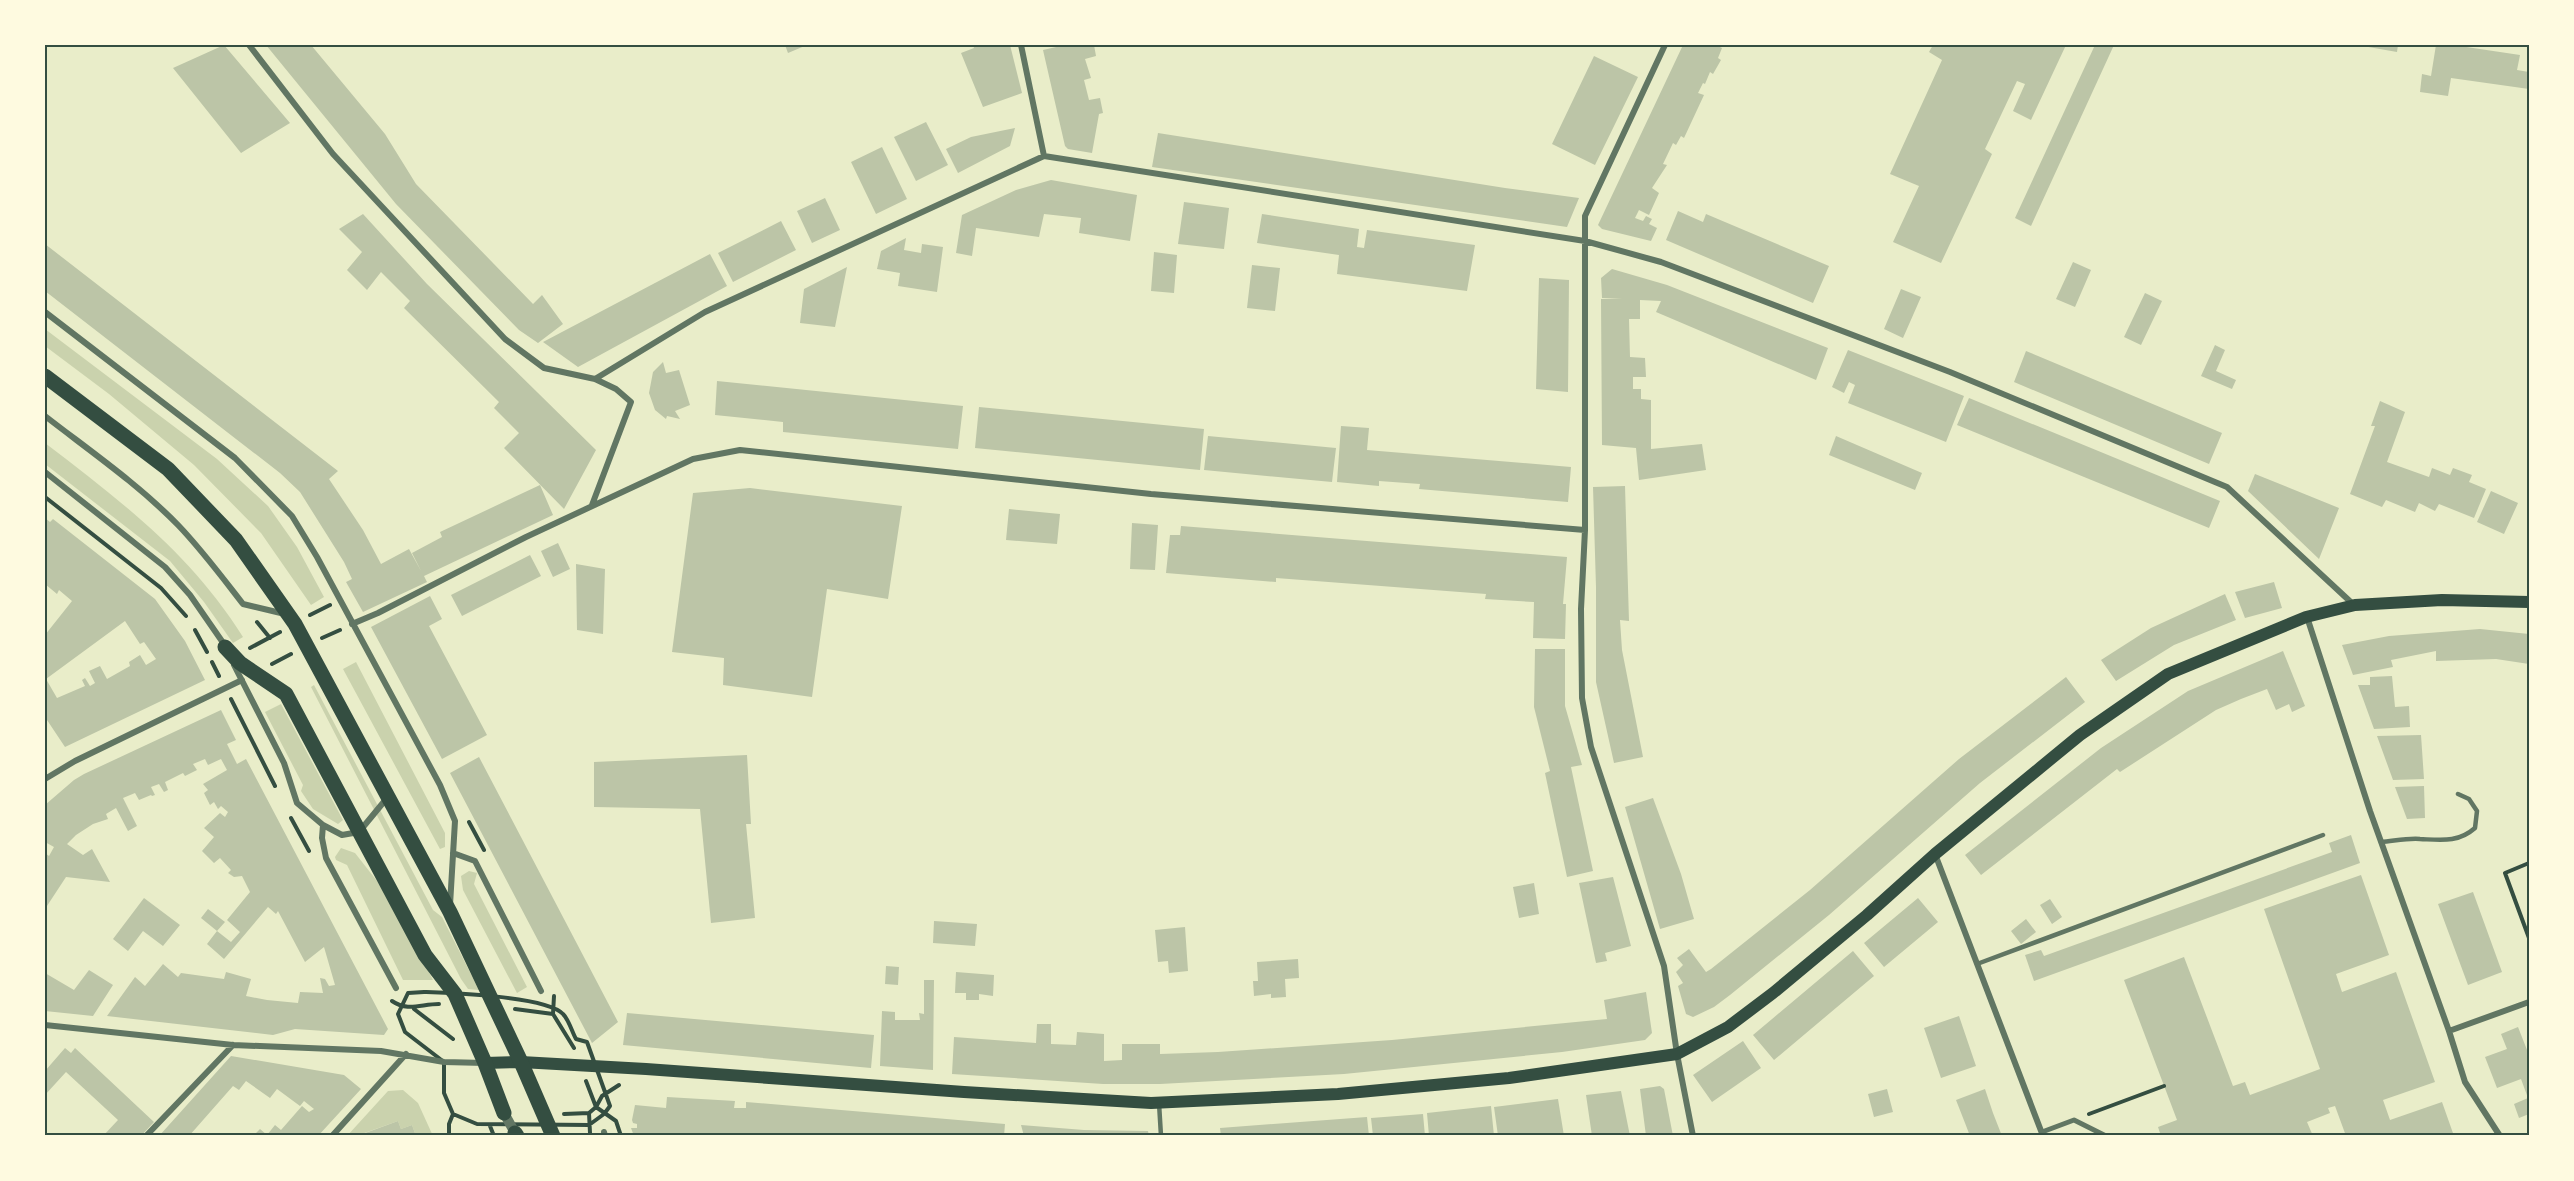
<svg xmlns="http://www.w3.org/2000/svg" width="2574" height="1181" font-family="Poppins,sans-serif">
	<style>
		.green { fill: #cad2ad }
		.building { fill: #bcc5a7; fill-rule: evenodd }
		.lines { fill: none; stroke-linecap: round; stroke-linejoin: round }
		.path { stroke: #344e41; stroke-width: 4 }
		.service { stroke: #617663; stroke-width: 4.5 }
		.pedestrian { stroke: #617663; stroke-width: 5 }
		.minor { stroke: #617663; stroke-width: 6 }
		.tertiary { stroke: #617663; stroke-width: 10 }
		.secondary { stroke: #344e41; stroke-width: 12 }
		.primary { stroke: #344e41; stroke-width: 15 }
		.neatline { fill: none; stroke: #344e41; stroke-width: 2 }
	</style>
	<rect width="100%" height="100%" fill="#e9edc9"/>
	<path class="green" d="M45 329 217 459 268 506 297 547 324 597 311 605 261 533 194 465 109 394 45 346Z
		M45 443C122 502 190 553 243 637L233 643 204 602 170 561 45 464Z
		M356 662 445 833V847L440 849 343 669Z
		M314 685 433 910 442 917 479 990 468 989 461 979 311 687Z
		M281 704 343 820 338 824 313 809 301 791 303 785 265 712Z
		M341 848 355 853 377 881 403 921 433 980H403L347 865 336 860 335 857Z
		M469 871 477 873 474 884 527 987 517 993 463 890 461 876Z
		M403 1090 418 1103 433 1136H416L412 1125 401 1129 398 1121 356 1136H347L388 1091Z"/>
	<path class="building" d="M224 45 290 123 241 153 173 68Z
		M266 45H311L385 134 416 184 533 304 542 295 563 324 538 343 519 330 396 204Z
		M785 45H807L788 53Z
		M973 45H1010L1022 93 983 107 961 53 974 48Z
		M1065 45H1094L1096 56 1085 59 1091 78 1084 80 1089 100 1100 98 1103 113 1099 114 1092 153 1068 149 1065 146 1043 50Z
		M1683 45H1716L1722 48 1718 58 1721 60 1713 74 1710 72 1705 84 1703 83 1698 93 1704 95 1684 138 1681 136 1676 145 1673 143 1663 164 1667 165 1652 188 1659 193 1649 215 1639 210 1635 218 1643 221 1646 216 1652 219 1649 224 1657 228 1651 241 1602 229 1598 225Z
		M1933 45H2066L2031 120 2013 111 2025 84 2017 81 1985 149 1992 154 1941 263 1893 242 1919 186 1890 174 1942 60 1929 52Z
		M2095 45H2114L2031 226 2015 218Z
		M2357 45H2398L2397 52Z
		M2436 45H2453L2520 55 2517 70 2529 72V89L2451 78 2448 96 2420 92 2422 74 2431 76Z
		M1594 56 1638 77 1595 165 1552 144Z
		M926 122 948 165 916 181 894 137Z
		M1015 128 1010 146 958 173 946 149 971 137Z
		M1158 133 1505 188 1579 198 1567 227 1152 167Z
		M882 147 907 199 876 214 851 162Z
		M1051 180 1137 195 1130 241 1079 233 1081 218 1044 214 1039 237 976 228 972 256 956 253 962 215 1016 190Z
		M825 198 840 230 812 243 797 211Z
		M1184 202 1229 208 1224 249 1178 244Z
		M1678 211 1703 222 1706 214 1829 266 1813 303 1666 240Z
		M363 214 427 284 596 450 564 509 504 448 519 433 494 408 499 402 404 308 410 301 381 272 367 290 347 270 362 252 339 229Z
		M1262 214 1359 229 1357 247 1364 248 1367 230 1475 245 1467 291 1337 274 1339 255 1257 243Z
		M781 221 796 250 733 282 718 253Z
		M906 238 904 250 921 253 922 244 943 247 937 292 898 286 900 273 877 269 881 251Z
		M45 244 338 471 329 479 363 530 381 564 409 549 421 571 412 553 442 537 440 532 540 485 553 515 424 576 427 582 363 612 346 582 352 579 344 562 300 492 280 473 45 291Z
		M1154 252 1177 255 1174 293 1151 291Z
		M710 254 727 286 578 367 543 342Z
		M2073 262 2091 270 2075 307 2056 299Z
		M1252 265 1280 268 1275 311 1247 308Z
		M847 267 835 327 800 323 804 289Z
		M1612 269 1667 285 1828 348 1816 380 1656 312 1661 301 1640 300V319H1629L1630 357 1645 358 1646 377H1633V389H1641V399L1651 400V449L1702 444 1706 470 1639 480 1636 448 1602 445 1601 299H1622L1602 298 1601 278Z
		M1539 278 1569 280 1568 392 1536 389Z
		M1901 289 1921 297 1903 338 1884 329Z
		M2145 293 2162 301 2141 345 2124 337Z
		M2215 345 2225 350 2216 371 2236 380 2232 389 2201 376Z
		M1848 350 1964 396 1946 442 1848 403 1855 385 1849 382 1844 393 1832 387Z
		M2026 351 2222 433 2209 464 2014 382Z
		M663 362 666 373 679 370 690 405 675 411 680 419 667 416 666 419 655 410 649 393 653 372Z
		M717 381 963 406 958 449 783 432V422L715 415Z
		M1969 398 2220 501 2209 528 1957 425Z
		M2380 401 2405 412 2387 462 2429 477 2432 468 2450 475 2453 468 2472 475 2469 482 2486 489 2474 518 2439 504 2435 511 2419 503 2415 512 2386 500 2382 507 2350 494 2375 426H2371Z
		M979 407 1204 429 1200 470 975 448Z
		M1341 426 1369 428 1367 450 1571 467 1568 502 1419 489 1420 484 1379 481V486L1337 482Z
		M1208 436 1336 448 1332 482 1204 470Z
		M1836 436 1922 473 1915 490 1829 455Z
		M2255 474 2339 508 2319 559 2248 491Z
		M1625 486 1629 621 1620 620 1622 650 1643 757 1614 763 1596 682V587L1593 487Z
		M750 488 902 506 888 599 827 589 812 697 723 685 724 658 672 652 693 493Z
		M2491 491 2518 503 2504 534 2477 522Z
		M1009 509 1060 514 1057 544 1006 540Z
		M45 518 50 522 53 519 155 599 185 641 205 680 65 747 45 717V635L72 601 59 590 57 594 45 584ZM125 621 140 644 144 642 156 659 146 665 140 655 129 662 130 666 107 679 100 666 89 671 95 683 90 686 85 678 82 680 85 686 57 698 46 679Z
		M1132 523 1158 525 1155 570 1130 569Z
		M1181 526 1567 557 1563 604H1566L1565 639 1533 638 1534 602 1485 599 1486 594 1276 578V582L1166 573 1170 535H1180Z
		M558 543 570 569 553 577 541 551Z
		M530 555 541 576 462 616 451 595Z
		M576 564 605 569 603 634 577 630Z
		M2274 582 2282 608 2245 618 2235 592Z
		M2225 594 2236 620 2174 645 2116 681 2101 660 2151 628Z
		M430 596 442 619 429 626 487 735 442 759 371 627Z
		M2480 629 2529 634V664L2496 659 2436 661V651L2391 660 2393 667 2353 675 2342 645 2389 636Z
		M1535 649H1565V706L1582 765 1571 767 1593 871 1567 877 1545 773 1550 771 1534 707Z
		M2283 651 2305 706 2292 712 2289 704 2276 710 2267 689 2241 699 2216 710 2120 772 2117 769 1981 875 1965 855 2101 748 2188 691Z
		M2392 676 2395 707 2409 706 2410 727 2374 729 2358 685H2370V677Z
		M2066 677 2085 702 1980 783 1829 915 1730 995 1714 1007 1693 1017 1686 1014 1678 986 1683 983 1676 972 1683 965 1677 958 1689 949 1706 972 1711 969 1810 890 1959 759Z
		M221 710 236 740 227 744 237 764 246 759 388 1029 384 1035 295 1029 273 1035 107 1016 135 977 145 986 163 964 178 977 181 973 224 979 226 972 251 979 246 996 267 1000 298 1003 300 992 323 993 320 978 325 979 329 986 335 985 324 947 305 962 278 911 276 914 268 907 224 959 207 944 217 931 201 918 208 909 225 922 217 931 231 942 240 932 227 920 250 892 242 876 234 877 228 873 231 870 220 858 214 863 202 851 214 837 204 828 220 813 225 817 228 812 221 806 218 809 214 802 210 805 204 793 208 790 203 784 227 770 221 759 208 765 205 759 193 764 197 770 185 776 183 773 165 782 168 790 164 792 159 784 151 787 155 795 152 796 151 795 139 800 135 793 123 798 137 826 128 831 116 808 106 814 108 819 93 824 76 835 67 844 83 855 92 849 110 882 66 877 45 909V853L49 856 54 847 45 842V805L74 780 84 774Z
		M2421 735 2424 779 2393 780 2377 736Z
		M747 755 751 824H746L755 918 711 923 700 809 594 807V762Z
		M479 757 618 1022 592 1043 450 773Z
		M2424 786 2425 818 2407 819 2395 787Z
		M1653 798 1681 874 1694 919 1660 929 1625 807Z
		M2351 835 2360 863 2034 981 2025 955 2041 950 2044 956 2332 852 2329 843Z
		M2361 875 2389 955 2336 974 2342 992 2396 972 2435 1082 2383 1100 2390 1120 2442 1102 2454 1136H2346L2335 1106 2328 1108 2330 1113 2307 1122 2313 1136H2161L2158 1127 2177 1120 2124 980 2184 957 2233 1086 2245 1082 2250 1095 2320 1069 2264 909Z
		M1613 877 1631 946 1605 953 1607 961 1596 963 1579 883Z
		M1534 883 1539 914 1519 918 1513 887Z
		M2473 892 2502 972 2468 985 2438 904Z
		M144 898 180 925 163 946 143 931 128 951 113 939Z
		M1918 898 1938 922 1884 967 1864 943Z
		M2050 899 2062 917 2052 924 2040 905Z
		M2026 919 2036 932 2021 944 2011 931Z
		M934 921 977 924 975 946 933 943Z
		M1185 927 1188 971 1169 973 1168 961 1158 962 1155 930Z
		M1853 951 1874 976 1774 1060 1753 1035Z
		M1298 959 1299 978 1285 979 1286 997 1271 998V994L1254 996 1253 981H1258L1257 962Z
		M886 966 899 967 898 985 885 984Z
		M89 970 113 985 93 1016 45 1011V973L74 990Z
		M956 972 994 975 993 996 979 994V1000H966V993H955Z
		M924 980H934L933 1070 880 1066 882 1011 895 1012V1020H920L919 1013 924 1014Z
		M1646 992 1652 1033 1645 1040 1562 1052 1344 1074 1160 1084H1103L952 1074 954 1037 1036 1043 1037 1024H1051V1044L1076 1045 1077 1032 1104 1034V1061L1122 1060V1044H1160V1054L1218 1052 1392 1040 1607 1019 1604 1000Z
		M627 1013 874 1035 871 1068 623 1045Z
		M1959 1016 1976 1066 1941 1078 1924 1028Z
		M2518 1027 2529 1055V1114L2519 1118 2514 1104 2528 1098 2521 1079 2497 1088 2485 1057 2507 1049 2501 1034Z
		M1743 1041 1761 1068 1712 1102 1693 1075Z
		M65 1048 71 1053 75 1048 154 1122 141 1136H103L118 1120 66 1072 45 1095V1071Z
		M231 1056 344 1075 361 1089 318 1136H253L260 1129 267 1135 275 1125 281 1130 302 1106 309 1112 314 1109 304 1101 300 1106 277 1089 270 1098 246 1081 239 1090 233 1086 189 1136H159Z
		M1660 1086 1664 1089 1673 1136H1646L1640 1089Z
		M1887 1089 1893 1112 1874 1117 1868 1094Z
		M1985 1089 1993 1113 2002 1136H1970L1965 1123 1956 1100Z
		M1621 1091 1630 1136H1592L1586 1095Z
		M667 1097 735 1101 734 1108H746V1102L1005 1124 1004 1136H634L631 1128H637V1124L633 1123 632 1120 635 1105 666 1108Z
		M1558 1099 1564 1136H1498L1494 1107Z
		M1491 1106 1494 1136H1429L1427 1113Z
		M1423 1114 1425 1136H1373L1371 1118Z
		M1367 1117 1369 1136H1221L1220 1128Z
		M398 1121 401 1129 412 1125 416 1136H357Z
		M1021 1125 1084 1130 1148 1131 1149 1136H1024Z"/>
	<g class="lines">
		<path class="path" d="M45 497 161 588 186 616
			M310 615 330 605
			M257 622 270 638
			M195 630 207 652
			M322 638 340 630
			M250 648 280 632
			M212 662 219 676
			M272 664 291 654
			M231 699 275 786
			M291 818 309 851
			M469 822 484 850
			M2529 863 2505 873 2529 938
			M424 992C451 993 546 996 563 1014 569 1020 572 1032 576 1039L587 1042 610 1106 604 1114 589 1125 477 1124 453 1114 444 1093V1062L405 1032 398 1014 408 993Z
			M554 996 553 1014 574 1048
			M392 1001C408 1012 421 1004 439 1004
			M414 1009 453 1039
			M515 1009 553 1014
			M586 1081 596 1107 616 1121 621 1136
			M589 1113 590 1133
			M564 1114 589 1113 596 1107 602 1096 619 1085
			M2089 1114 2164 1086
			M490 1126 494 1136
			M449 1136V1124L453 1114"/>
		<path class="service" d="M2381 842C2394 841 2407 838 2420 839 2441 840 2458 843 2475 828L2477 811 2469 799 2458 794
			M1977 964 2323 835
			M1159 1103 1161 1136"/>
		<path class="pedestrian" d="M2042 1132 2074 1120 2106 1136"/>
		<path class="minor" d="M249 45 333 154 505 339 544 368 595 379 616 389 631 402 592 505
			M1021 45 1044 156
			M1665 45 1585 216V530L1581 609 1582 698 1591 747 1664 966 1677 1054 1693 1136
			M45 312 235 458 292 516 317 557 440 785 455 821 450 905
			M595 379 705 312 1044 156 1585 241 1661 262 1950 372 2227 487 2354 605
			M45 416C90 451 138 484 178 525 202 550 222 577 243 604L285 614
			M45 472 165 567 190 595 226 647
			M2307 617 2370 811 2449 1031 2465 1082 2500 1136
			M352 624 378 613 526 537 693 459 740 450 1151 494 1585 530
			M234 665 284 763 297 803 323 825 342 835 359 832 387 798
			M45 779 75 761 242 680
			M323 825 322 838 326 858 396 988
			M453 853 475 861 541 991
			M1935 854 2043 1136
			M45 1025 233 1045 381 1051 444 1062 485 1063
			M2449 1031 2529 1002
			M604 1132 605 1136
			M146 1136 233 1045
			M332 1136 406 1054"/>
		<path class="tertiary" d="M504 1113 515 1133"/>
		<path class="secondary" d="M485 1063 521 1062 646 1069 964 1092 1151 1103 1338 1094 1509 1078 1677 1054 1728 1027 1773 993 1867 915 1935 854 2080 735 2168 674 2306 617 2355 605 2442 600 2529 602"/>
		<path class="primary" d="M45 376 168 469 236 540 295 624 450 912 521 1062 553 1136
			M225 647 240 663 286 694 425 955 455 994 485 1063 504 1113
			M515 1133 517 1136"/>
	</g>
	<rect width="2574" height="1181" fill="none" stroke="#fefae0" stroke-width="93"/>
	<rect x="46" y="46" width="2482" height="1088" class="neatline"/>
</svg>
